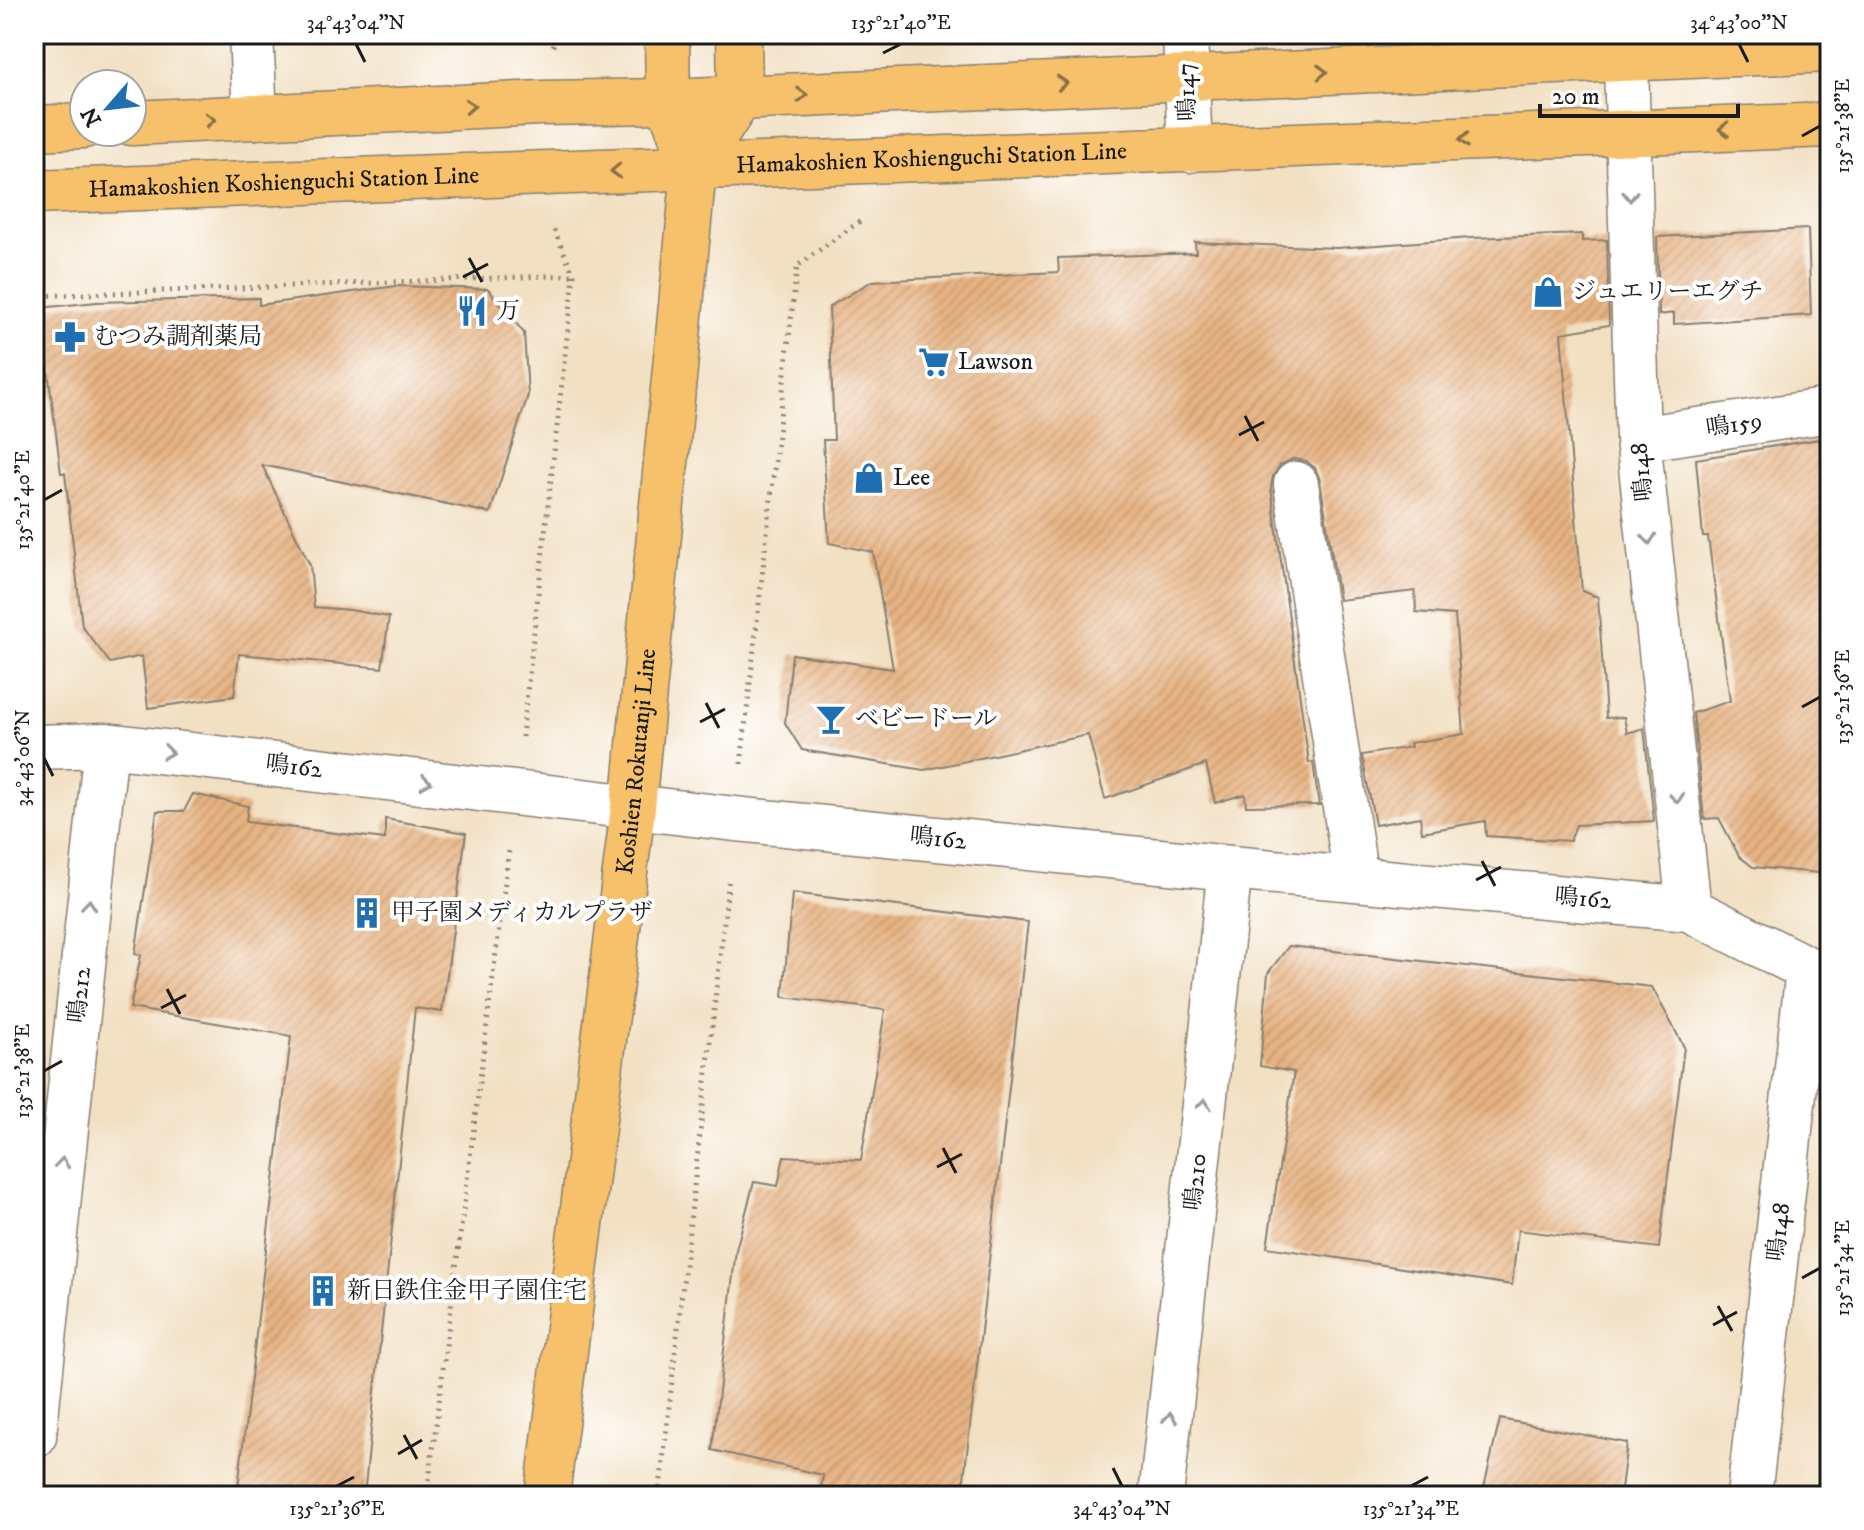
<svg xmlns="http://www.w3.org/2000/svg" width="1864" height="1530" font-family="'IM FELL DW Pica','Noto Serif JP',serif">
	<style>
		.building { fill: url(#building-hatch) }
		.lines { fill: none; stroke-linecap: round; stroke-linejoin: round }
		.minor-casing { stroke: #877e70; stroke-width: 47 }
		.major-casing { stroke: #877e70; stroke-width: 47 }
		.path { stroke: #877e70; stroke-width: 5; stroke-dasharray: 2 6; stroke-linecap: butt }
		.minor { stroke: #fff; stroke-width: 44 }
		.major { stroke: #f6c16b; stroke-width: 44 }
		.oneway { stroke: #896e44 }
		.oneway2 { stroke: #999 }
		.ticks { fill: none; stroke: #1c1c1c; stroke-width: 3 }
		.labels { text-anchor: middle; dominant-baseline: central; stroke-width: 8; stroke-linejoin: round; paint-order: stroke }
		.street-label { font-size: 24px; fill: #1c1c1c; stroke: #fff }
		.poi-label { font-size: 24px; fill: #1c1c1c; stroke: #fff; text-anchor: start }
		.neatline { fill: none; stroke: #1c1c1c; stroke-width: 3 }
		.ticks-label { font-size: 20px; text-anchor: middle; fill: #1c1c1c }
	</style>
	<defs>
		<pattern id="building-hatch" width="6" height="6" patternUnits="userSpaceOnUse" patternTransform="scale(2)"><rect width="6" height="6" fill="#e7b382"/><path d="M-1 1l2-2M0 6l6-6M5 7l2-2" fill="none" stroke="#c69970"/></pattern>
	</defs>
	<rect width="100%" height="100%" fill="#fff"/>
	<filter id="ink" filterUnits="userSpaceOnUse"><feTurbulence type="fractalNoise" baseFrequency=".0125" numOctaves="2"/><feDisplacementMap in="SourceGraphic" scale="16" xChannelSelector="R" yChannelSelector="G"/><feConvolveMatrix kernelMatrix="1 2 1 2 8 2 1 2 1" color-interpolation-filters="sRGB"/></filter>
	<filter id="wash" filterUnits="userSpaceOnUse"><feTurbulence type="fractalNoise" baseFrequency=".006" numOctaves="4" result="noise"/><feDisplacementMap in="SourceGraphic" scale="32" xChannelSelector="R" yChannelSelector="G"/><feGaussianBlur stdDeviation="1.8" result="paint"/><feColorMatrix in="noise" values="0 0 0 0 0 0 0 0 0 0 0 0 0 0 0 0 0 1.4 0 .05"/><feComposite in="paint" operator="in"/></filter>
	<g filter="url(#wash)">
		<rect width="100%" height="100%" fill="#f2e0c3"/>
		<g id="blocks">
			<path class="building" d="M1808 229 1811 315 1674 324V313L1659 315 1657 237Z
				M1582 234V241L1607 240 1609 325 1561 333 1582 591 1598 597 1606 718 1624 717 1627 733 1644 728 1654 821 1576 825 1570 841 1486 836 1485 821 1422 832 1420 817 1375 825 1362 755 1411 747 1410 743 1464 734 1455 615 1416 612 1415 591 1339 600 1320 480 1315 468 1306 461 1293 459 1280 465 1273 476 1271 488 1309 763 1313 762 1319 805 1246 806 1245 794 1215 803 1206 764 1105 799 1088 735 924 770 802 750 785 723 792 654 893 669 873 552 829 543 823 440H834L829 307 872 281 1059 272 1058 258 1196 253 1195 242 1337 248 1471 238Z
				M396 286 488 289 524 333 528 395 490 513 262 465 310 565 314 607 350 610 389 617 382 668 239 654 234 696 148 708 142 656 110 663 82 626 65 473H61L40 308 97 302 259 298V305Z
				M1819 439 1824 469 1830 475V874L1753 867 1739 856 1719 818 1704 819 1693 713 1730 701 1708 537H1703L1696 459Z
				M193 794 248 806 246 822 385 839V819L466 833 442 1012 415 1008 364 1496H237L291 1036 130 1008 141 955 135 954 157 811H184Z
				M792 893 1028 922 962 1496H820L823 1475 712 1450 736 1250 754 1182 778 1186 784 1156 861 1160 885 1010 783 997Z
				M1289 946 1652 987 1684 1047 1659 1248 1518 1230 1512 1285 1267 1247 1294 1072 1260 1066 1268 973Z
				M1500 1419 1627 1443 1620 1496H1482Z"/>
		</g>
	</g>
	<g filter="url(#ink)">
		<use href="#blocks" fill-opacity="0" stroke="#877e70" stroke-width="2"/>
		<g class="lines">
			<defs>
				<path id="minor" d="M251 34 255 117
					M1185 34 1190 150
					M1625 34 1638 439 1689 909
					M1638 439 1830 410
					M1296 484 1356 879
					M34 747 106 745 735 819 1230 868 1689 909 1808 969 1830 972
					M34 1436 106 745
					M1161 1496 1230 868
					M1749 1496 1808 969"/>
				<g id="major">
					<path d="M132 123 540 103 668 101 1830 50"/>
					<path d="M34 128 84 126"/>
					<path d="M694 169 740 98 739 34"/>
					<path id="s1" d="M34 192 1830 125"/>
					<path id="s2" d="M547 1496 633 808 694 169 668 101 667 34"/>
				</g>
			</defs>
			<use href="#minor" class="minor-casing"/>
			<use href="#major" class="major-casing"/>
			<path class="path" d="M553 46 560 34
				M34 296 574 275
				M522 737 574 275 554 230
				M741 764 797 266 863 219
				M427 1496 509 850
				M659 1496 729 877"/>
			<use href="#minor" class="minor"/>
			<use href="#major" class="major"/>
		</g>
		<defs><path id="oneway-chevron" d="M-2-3.5L2.5 0L-2 3.5" fill="none" stroke-width="1.6" stroke-linecap="round" stroke-linejoin="round" transform="scale(2)"/></defs>
		<g class="oneway">
			<use href="#oneway-chevron" transform="translate(1322 72) rotate(-2)"/>
			<use href="#oneway-chevron" transform="translate(1062 83) rotate(-3)"/>
			<use href="#oneway-chevron" transform="translate(802 95) rotate(-2)"/>
			<use href="#oneway-chevron" transform="translate(470 106) rotate(-3)"/>
			<use href="#oneway-chevron" transform="translate(210 120) rotate(-3)"/>
			<use href="#oneway-chevron" transform="translate(1724 129) rotate(178)"/>
			<use href="#oneway-chevron" transform="translate(1464 140) rotate(178)"/>
			<use href="#oneway-chevron" transform="translate(616 171) rotate(178)"/>
		</g>
		<g class="oneway2">
			<use href="#oneway-chevron" transform="translate(1630 196) rotate(88)"/>
			<use href="#oneway-chevron" transform="translate(1649 539) rotate(84)"/>
			<use href="#oneway-chevron" transform="translate(168 752) rotate(7)"/>
			<use href="#oneway-chevron" transform="translate(426 782) rotate(7)"/>
			<use href="#oneway-chevron" transform="translate(1677 798) rotate(84)"/>
			<use href="#oneway-chevron" transform="translate(89 905) rotate(-84)"/>
			<use href="#oneway-chevron" transform="translate(1204 1104) rotate(-84)"/>
			<use href="#oneway-chevron" transform="translate(62 1163) rotate(-84)"/>
			<use href="#oneway-chevron" transform="translate(1170 1418) rotate(-84)"/>
		</g>
	</g>
	<path class="ticks" d="M356 44 365 62M1739 44 1748 62M883 53 901 44M1802 136 1820 126M469 258 482 282M463 277 488 264M1245 416 1258 441M1239 435 1264 422M44 500 62 490M706 703 719 728M1802 707 1820 697M700 722 725 709M44 758 53 776M1482 861 1495 886M1476 880 1501 867M167 989 180 1014M161 1008 186 995M44 1071 62 1061M943 1148 956 1173M937 1167 962 1154M1802 1278 1820 1268M1718 1306 1732 1331M1713 1325 1737 1312M404 1435 417 1459M398 1454 422 1440M1113 1468 1122 1486M337 1486 354 1477M1411 1486 1428 1477"/>
	<defs>
		<symbol id="shop-bare" viewBox="-9 -9 18 18"><path d="M-5-2.5h2.3a2.7 3.5 0 0 1 5.4 0H5L5.5 6h-11ZM-1.5-2.5h3a1.5 2.3 0 0 0-3 0Z" fill="#1f6fb2" stroke="#fff" stroke-width="2.5" paint-order="stroke"/></symbol>
		<symbol id="restaurant-bare" viewBox="-9 -9 18 18"><path d="M-5-6h1v4h1v-4h1v4h1v-4h1v5L-1.5 .5V6h-2V.5L-5-1ZM5-6V6H3V1.5H1.5Q1.5-4 5-6Z" fill="#1f6fb2" stroke="#fff" stroke-width="2.5" paint-order="stroke"/></symbol>
		<symbol id="pharmacy-bare" viewBox="-9 -9 18 18"><path d="M-2-6h4v4h4v4h-4v4h-4v-4h-4v-4h4Z" fill="#1f6fb2" stroke="#fff" stroke-width="2.5" paint-order="stroke"/></symbol>
		<symbol id="supermarket-bare" viewBox="-9 -9 18 18"><path d="M-6-5.5h2.5l.6 2H6L4.5 2H-2.5L-4.4-4H-6ZM-1.5 3.2a1.3 1.3 0 1 0 .1 0ZM3 3.2a1.3 1.3 0 1 0 .1 0Z" fill="#1f6fb2" stroke="#fff" stroke-width="2.5" paint-order="stroke"/></symbol>
		<symbol id="bar-bare" viewBox="-9 -9 18 18"><path d="M-6-5H6L.8 .8V4.5H3.5V6h-7V4.5H-.8V.8Z" fill="#1f6fb2" stroke="#fff" stroke-width="2.5" paint-order="stroke"/></symbol>
		<symbol id="building-bare" viewBox="-9 -9 18 18"><path d="M-4-6H4V6H1V3H-1V6H-4ZM-2.5-4.3h1.7v1.8h-1.7ZM.8-4.3h1.7v1.8H.8ZM-2.5-1h1.7V.8h-1.7ZM.8-1h1.7V.8H.8Z" fill="#1f6fb2" stroke="#fff" stroke-width="2.5" paint-order="stroke"/></symbol>
	</defs>
	<g fill-rule="evenodd">
		<use href="#shop-bare" x="1526" y="270" width="44" height="44"/>
		<use href="#restaurant-bare" x="450" y="289" width="44" height="44"/>
		<use href="#pharmacy-bare" x="48" y="315" width="44" height="44"/>
		<use href="#supermarket-bare" x="912" y="340" width="44" height="44"/>
		<use href="#shop-bare" x="847" y="456" width="44" height="44"/>
		<use href="#bar-bare" x="809" y="697" width="44" height="44"/>
		<use href="#building-bare" x="345" y="891" width="44" height="44"/>
		<use href="#building-bare" x="301" y="1269" width="44" height="44"/>
	</g>
	<g class="labels">
		<g class="street-label">
			<text transform="translate(1187 92) rotate(-92)">鳴147</text>
			<text stroke="none"><textPath href="#s1" startOffset="898">Hamakoshien Koshienguchi Station Line</textPath></text>
			<text stroke="none"><textPath href="#s1" startOffset="250">Hamakoshien Koshienguchi Station Line</textPath></text>
			<text transform="translate(1734 425) rotate(-9)">鳴159</text>
			<text transform="translate(1642 472) rotate(-96)">鳴148</text>
			<text stroke="none"><textPath href="#s2" startOffset="740">Koshien Rokutanji Line</textPath></text>
			<text transform="translate(294 767) rotate(7)">鳴162</text>
			<text transform="translate(938 839) rotate(6)">鳴162</text>
			<text transform="translate(1583 899) rotate(5)">鳴162</text>
			<text transform="translate(80 995) rotate(-84)">鳴212</text>
			<text transform="translate(1196 1182) rotate(-84)">鳴210</text>
			<text transform="translate(1779 1232) rotate(-84)">鳴148</text>
		</g>
		<g class="poi-label">
			<text x="1572" y="292">ジュエリーエグチ</text>
			<text x="496" y="311">万</text>
			<text x="94" y="337">むつみ調剤薬局</text>
			<text x="958" y="362">Lawson</text>
			<text x="893" y="478">Lee</text>
			<text x="855" y="719">ベビードール</text>
			<text x="391" y="913">甲子園メディカルプラザ</text>
			<text x="347" y="1291">新日鉄住金甲子園住宅</text>
		</g>
	</g>
	<rect width="1864" height="1530" fill="none" stroke="#fff" stroke-width="88"/>
	<g transform="translate(108 108) rotate(242)"><circle r="38" fill="#ffffff" stroke="#a4a4a4" stroke-width="2"/>
	<path d="M0-6L14 30L0 20L-14 30Z" fill="#1f6fb2"/>
	<text y="-12" font-size="22" font-weight="bold" text-anchor="middle" fill="#1c1c1c">N</text>
	</g>
	<path d="M1540 104v12h198v-12" fill="none" stroke="#1c1c1c" stroke-width="4"/>
	<text x="1552" y="104" font-size="24" fill="#1c1c1c" stroke="#ffffff" stroke-width="6" paint-order="stroke">20 m</text>
	<rect x="44" y="44" width="1776" height="1442" class="neatline"/>
	<g class="ticks-label">
		<text x="356" y="29">34°43'04"N</text>
		<text x="901" y="29">135°21'40"E</text>
		<text x="1739" y="29">34°43'00"N</text>
		<text transform="translate(1842 126) rotate(-90)" y="7">135°21'38"E</text>
		<text transform="translate(22 500) rotate(-90)" y="7">135°21'40"E</text>
		<text transform="translate(1842 697) rotate(-90)" y="7">135°21'36"E</text>
		<text transform="translate(22 758) rotate(-90)" y="7">34°43'06"N</text>
		<text transform="translate(22 1071) rotate(-90)" y="7">135°21'38"E</text>
		<text transform="translate(1842 1268) rotate(-90)" y="7">135°21'34"E</text>
		<text x="337" y="1515">135°21'36"E</text>
		<text x="1122" y="1515">34°43'04"N</text>
		<text x="1411" y="1515">135°21'34"E</text>
	</g>
</svg>
